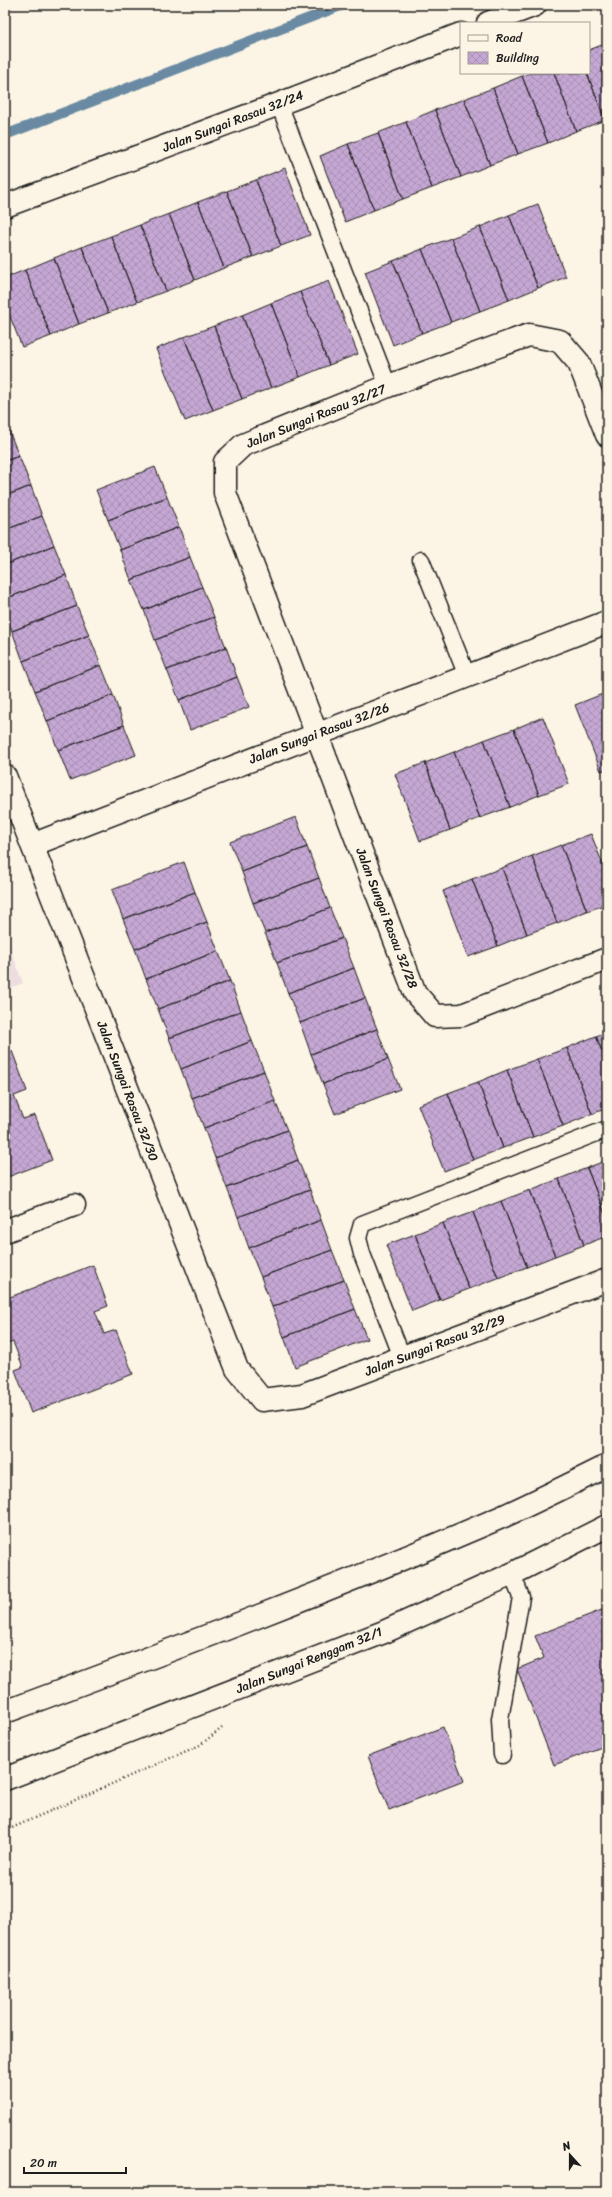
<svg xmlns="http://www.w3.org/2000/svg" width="612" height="2197" font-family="Sriracha,sans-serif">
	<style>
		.built { fill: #ecdee0 }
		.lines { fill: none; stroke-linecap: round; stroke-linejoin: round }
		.stream { stroke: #698aa2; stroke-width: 10 }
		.building { fill: url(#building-cross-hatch); stroke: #1c1c1c }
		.service-casing { stroke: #1c1c1c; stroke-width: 19 }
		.minor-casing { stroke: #1c1c1c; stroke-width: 25 }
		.secondary-casing { stroke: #1c1c1c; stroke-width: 25 }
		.path { stroke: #1c1c1c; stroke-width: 2.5; stroke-dasharray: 1 3; stroke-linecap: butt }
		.service { stroke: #fcf5e5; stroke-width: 16 }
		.minor { stroke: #fcf5e5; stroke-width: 22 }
		.secondary { stroke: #fcf5e5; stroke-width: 22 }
		.labels { text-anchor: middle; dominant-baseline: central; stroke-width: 3.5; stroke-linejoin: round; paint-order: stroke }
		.street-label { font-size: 13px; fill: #1c1c1c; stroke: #fcf5e5 }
	</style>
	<defs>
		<pattern id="building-cross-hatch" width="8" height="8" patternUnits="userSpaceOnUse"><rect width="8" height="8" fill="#c5a7d3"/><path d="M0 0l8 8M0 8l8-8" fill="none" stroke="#a98fb5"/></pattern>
	</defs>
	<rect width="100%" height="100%" fill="#fcf5e5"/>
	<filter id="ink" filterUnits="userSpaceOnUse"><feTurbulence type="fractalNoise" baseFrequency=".025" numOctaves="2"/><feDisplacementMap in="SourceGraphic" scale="8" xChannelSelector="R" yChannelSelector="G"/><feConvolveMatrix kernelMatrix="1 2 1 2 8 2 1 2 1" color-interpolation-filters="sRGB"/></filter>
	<g filter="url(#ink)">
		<path class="built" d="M5 934 23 983 5 990Z"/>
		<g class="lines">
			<path class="stream" d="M5 135 343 5"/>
		</g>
		<path class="building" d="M607 43V119L605 120 587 73H589V50Z
			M531 73H554L576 131 548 143 522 76Z
			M554 73H587L605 120 576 131Z
			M522 76 548 143 518 154 493 88Z
			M493 88 518 154 490 165 464 99Z
			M464 99 490 165 461 177 435 110Z
			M435 110 461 177 432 188 406 122Z
			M406 122 432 188 403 199 378 133Z
			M378 133 403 199 374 210 348 144Z
			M348 144 374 210 345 222 320 156Z
			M285 168 310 235 281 246 256 180Z
			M256 180 281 246 253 257 227 191Z
			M227 191 253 257 224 268 198 202Z
			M198 202 224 268 195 280 169 214Z
			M538 204 566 277 538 288 509 215Z
			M169 214 195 280 166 291 140 225Z
			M509 215 538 288 509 300 480 227Z
			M140 225 166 291 137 302 111 236Z
			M480 227 509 300 480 311 451 238Z
			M111 236 137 302 108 313 82 247Z
			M451 238 480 311 451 322 422 249Z
			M82 247 108 313 79 324 54 258Z
			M422 249 451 322 422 333 393 261Z
			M54 258 79 324 51 336 25 270Z
			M393 261 422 333 393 345 365 272Z
			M25 270 51 336 22 347 5 304V278Z
			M329 281 358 354 329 365 300 292Z
			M300 292 329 365 300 377 271 303Z
			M271 303 300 377 271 388 242 315Z
			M242 315 271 388 242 399 214 326Z
			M214 326 242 399 213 410 184 337Z
			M184 337 213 410 185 421 156 349Z
			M7 426 19 456 5 461V427Z
			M19 456 31 486 5 496V461Z
			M155 467 167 497 108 520 96 490Z
			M31 486 42 516 5 530V496Z
			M167 497 179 527 120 550 108 520Z
			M42 516 54 545 5 565V530Z
			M179 527 190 557 131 580 120 550Z
			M54 545 66 575 5 599V565Z
			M190 557 202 587 144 610 131 580Z
			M66 575 77 606 12 631 5 614V599Z
			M202 587 214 617 155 640 144 610Z
			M77 606 89 635 23 661 12 631Z
			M214 617 226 647 167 670 155 640Z
			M89 635 101 665 35 691 23 661Z
			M226 647 237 677 179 700 167 670Z
			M101 665 113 695 47 721 35 691Z
			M237 677 249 707 190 730 179 700Z
			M605 693 607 699V769L601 771 575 705Z
			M113 695 124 725 58 750 47 721Z
			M543 717 569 784 539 795 514 729Z
			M124 725 136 755 70 780 58 750Z
			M514 729 539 795 510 807 484 740Z
			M484 740 510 807 480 818 454 752Z
			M454 752 480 818 450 830 425 763Z
			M425 763 450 830 420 841 395 774Z
			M296 817 307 847 242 872 230 842Z
			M591 834 607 875V904L587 911 561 845Z
			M561 845 587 911 557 923 532 856Z
			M307 847 319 878 253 903 242 872Z
			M532 856 557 923 527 934 502 868Z
			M184 862 195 892 123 919 112 890Z
			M502 868 527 934 498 946 472 879Z
			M319 878 330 908 265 933 253 903Z
			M472 879 498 946 468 957 443 891Z
			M195 892 207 922 135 949 123 919Z
			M330 908 342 938 277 963 265 933Z
			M207 922 218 951 146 979 135 949Z
			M342 938 354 968 288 993 277 963Z
			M218 951 230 981 158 1009 146 979Z
			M354 968 365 998 300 1023 288 993Z
			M230 981 241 1011 169 1038 158 1009Z
			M365 998 377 1029 311 1054 300 1023Z
			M241 1011 252 1041 181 1069 169 1038Z
			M377 1029 388 1059 323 1084 311 1054Z
			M607 1032V1064L596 1036Z
			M596 1036 607 1064V1108L592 1114 567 1048Z
			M252 1041 264 1071 192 1098 181 1069Z
			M567 1048 592 1114 563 1126 537 1059Z
			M12 1051 27 1091 14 1096 23 1119 35 1115 52 1160 5 1178V1054Z
			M388 1059 400 1089 335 1114 323 1084Z
			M537 1059 563 1126 533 1137 507 1070Z
			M507 1070 533 1137 503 1148 478 1082Z
			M264 1071 275 1101 204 1128 192 1098Z
			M478 1082 503 1148 473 1160 448 1093Z
			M448 1093 473 1160 444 1171 418 1105Z
			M275 1101 287 1130 215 1158 204 1128Z
			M287 1130 298 1160 227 1188 215 1158Z
			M298 1160 310 1190 238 1217 227 1188Z
			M607 1160V1219L587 1168Z
			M587 1168 607 1219V1236L584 1245 559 1179Z
			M559 1179 584 1245 555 1256 530 1190Z
			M310 1190 321 1220 249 1248 238 1217Z
			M530 1190 555 1256 527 1267 501 1201Z
			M501 1201 527 1267 498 1278 473 1212Z
			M473 1212 498 1278 469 1289 443 1223Z
			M321 1220 332 1250 261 1277 249 1248Z
			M443 1223 469 1289 440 1300 415 1234Z
			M415 1234 440 1300 412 1311 386 1245Z
			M332 1250 344 1280 272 1307 261 1277Z
			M93 1265 108 1306 95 1311 104 1334 116 1330 133 1374 31 1413 15 1370 23 1367 13 1342 5 1345V1299Z
			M344 1280 355 1309 284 1337 272 1307Z
			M355 1309 367 1339 295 1367 284 1337Z
			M607 1608V1745L554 1765 517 1669 544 1658 535 1636Z
			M443 1727 464 1781 389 1810 368 1756Z"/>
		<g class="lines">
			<defs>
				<path id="service" d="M279 104 388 386
					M421 560 467 676
					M402 1357 362 1254 358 1238 362 1224 607 1129
					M502 1755 500 1719 521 1597 512 1574"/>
				<path id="minor" d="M488 23 535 5
					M5 206 279 104 461 34
					M607 435 579 363 560 341 529 335 388 386 243 445 225 462V493L415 993 435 1016 462 1015 607 959
					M5 776 237 1369 262 1400 302 1395 607 1280
					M32 845 607 622
					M5 1231 74 1205"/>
				<path id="secondary" d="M5 1712C172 1650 340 1587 504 1516 539 1500 573 1483 607 1466
					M5 1779 384 1632 512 1574 607 1526"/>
			</defs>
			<use href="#service" class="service-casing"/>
			<use href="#minor" class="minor-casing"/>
			<use href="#secondary" class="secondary-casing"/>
			<path class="path" d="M5 1831 200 1745 222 1728"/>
			<use href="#service" class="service"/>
			<use href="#minor" class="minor"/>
			<use href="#secondary" class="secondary"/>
		</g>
	</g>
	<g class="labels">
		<g class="street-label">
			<text transform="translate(233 121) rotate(-21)">Jalan Sungai Rasau 32/24</text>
			<text transform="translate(316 416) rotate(-22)">Jalan Sungai Rasau 32/27</text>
			<text transform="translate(319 733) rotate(-21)">Jalan Sungai Rasau 32/26</text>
			<text transform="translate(387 918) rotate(69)">Jalan Sungai Rasau 32/28</text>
			<text transform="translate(128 1091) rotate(69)">Jalan Sungai Rasau 32/30</text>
			<text transform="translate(435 1345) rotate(-21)">Jalan Sungai Rasau 32/29</text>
			<text transform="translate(309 1660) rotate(-22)">Jalan Sungai Renggam 32/1</text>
		</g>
	</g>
	<rect width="612" height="2197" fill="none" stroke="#fcf5e5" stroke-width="20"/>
	<rect x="10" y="10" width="592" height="2177" fill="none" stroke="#1c1c1c" stroke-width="1.5" filter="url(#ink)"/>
	<rect x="460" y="22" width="130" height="52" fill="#fcf5e5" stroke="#a29e95"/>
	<rect x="468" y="35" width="20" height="6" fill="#fcf5e5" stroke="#a29e95"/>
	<text x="496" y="42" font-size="12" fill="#1c1c1c">Road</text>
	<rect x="468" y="52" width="20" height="12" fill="url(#building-cross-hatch)" stroke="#a29e95"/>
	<text x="496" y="62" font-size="12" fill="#1c1c1c">Building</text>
	<g transform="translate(570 2155) rotate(339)" stroke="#fcf5e5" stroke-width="3" paint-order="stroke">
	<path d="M0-3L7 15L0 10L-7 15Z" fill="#1c1c1c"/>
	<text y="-6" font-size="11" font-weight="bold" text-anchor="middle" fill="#1c1c1c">N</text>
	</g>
	<path d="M24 2167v6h102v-6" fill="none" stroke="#1c1c1c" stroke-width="2"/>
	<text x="30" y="2167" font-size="12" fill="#1c1c1c" stroke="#fcf5e5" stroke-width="3" paint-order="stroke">20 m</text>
</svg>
